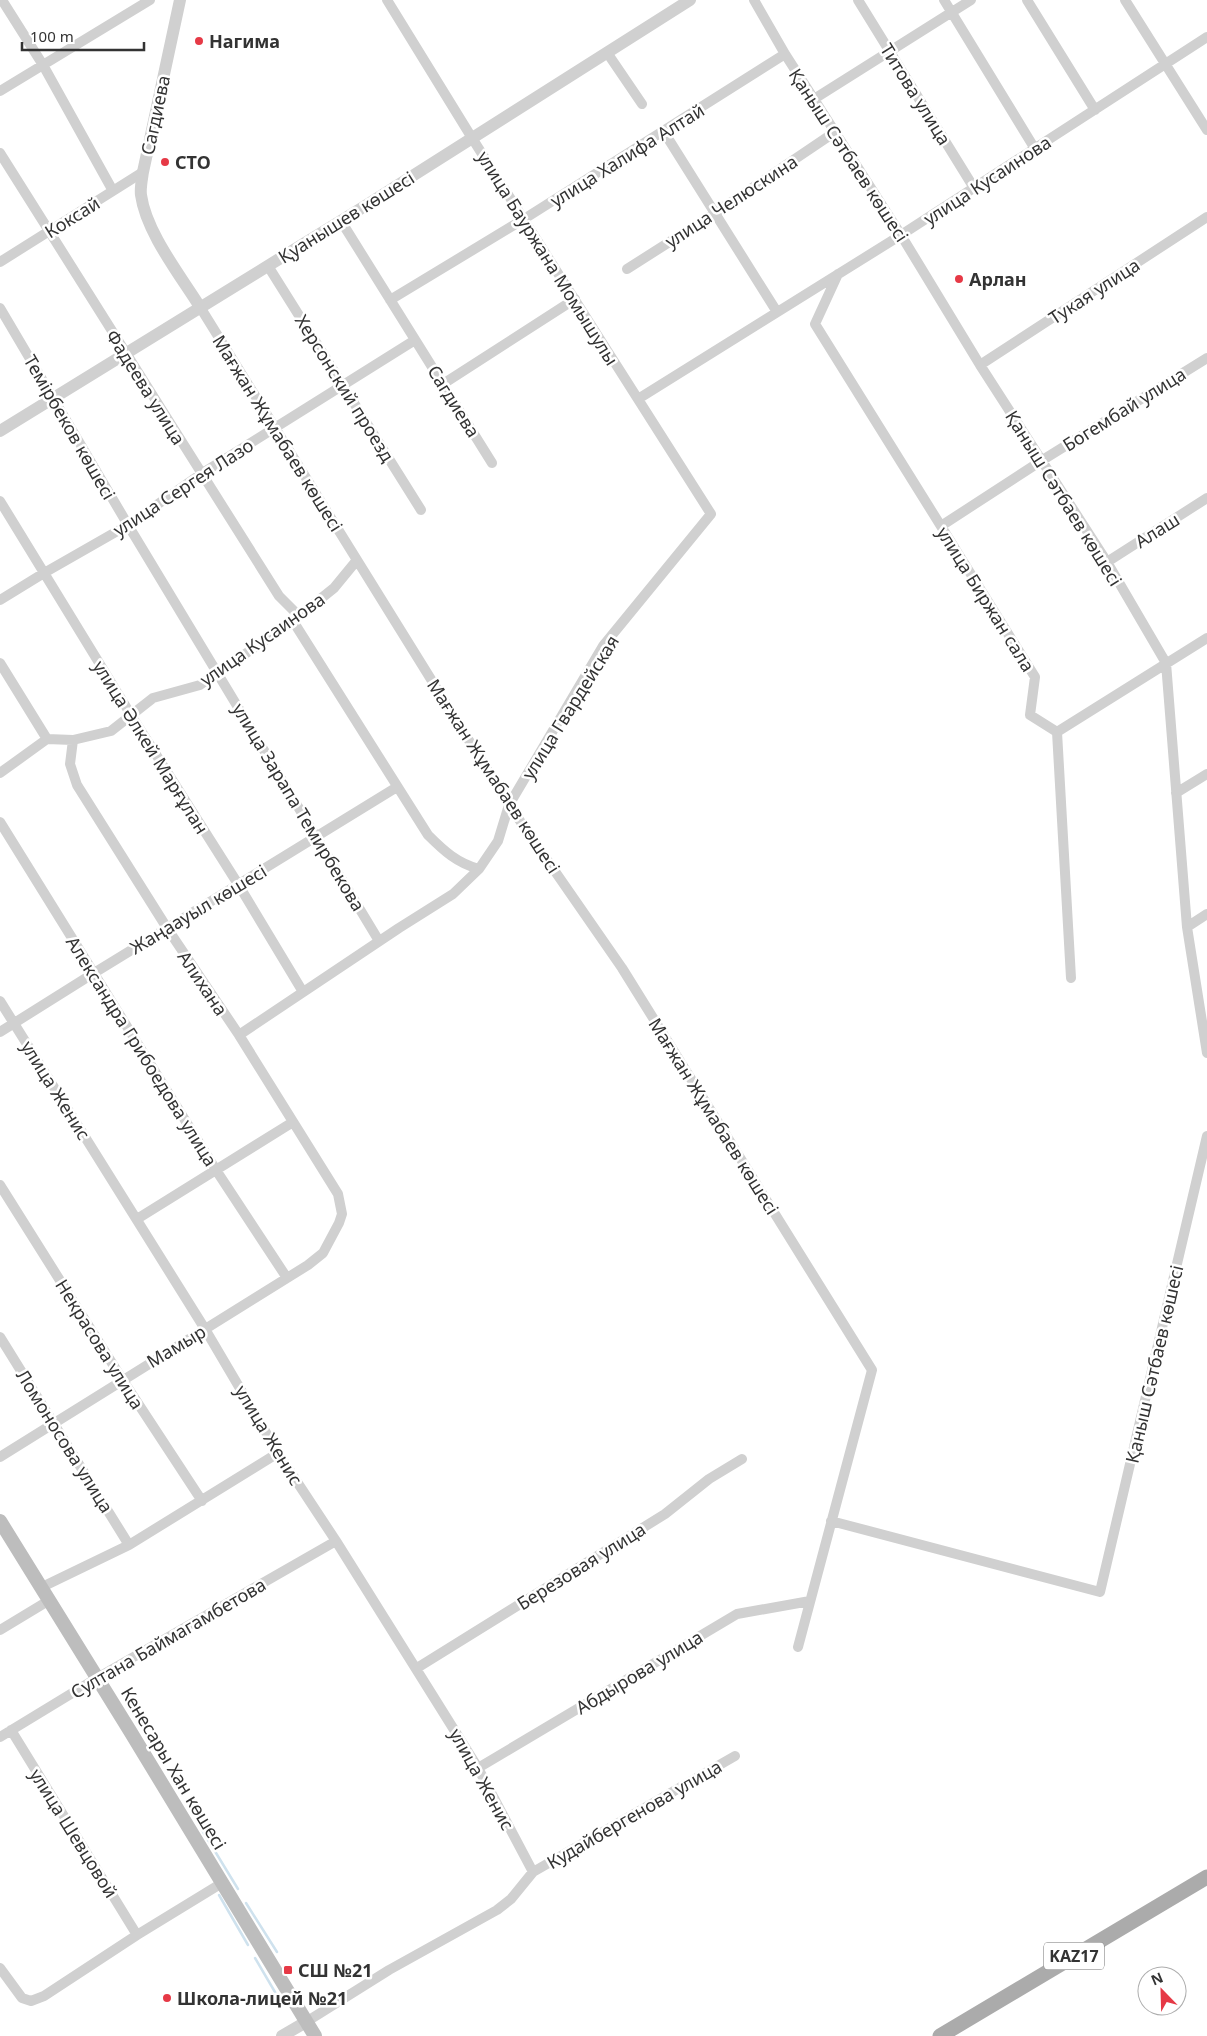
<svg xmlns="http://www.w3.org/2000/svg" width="1207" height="2036" font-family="'Noto Sans',sans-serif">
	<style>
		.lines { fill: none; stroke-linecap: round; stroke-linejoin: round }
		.stream { stroke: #cfe2ee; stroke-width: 2.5 }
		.minor { stroke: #d0d0d0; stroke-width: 10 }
		.tertiary { stroke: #d0d0d0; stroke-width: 12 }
		.secondary { stroke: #bdbdbd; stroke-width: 14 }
		.primary { stroke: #ababab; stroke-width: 15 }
		.poi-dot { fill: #e63946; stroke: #fff; stroke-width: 2 }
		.labels { text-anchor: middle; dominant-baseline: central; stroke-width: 5; stroke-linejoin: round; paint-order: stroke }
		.shield { fill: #fff; stroke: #707070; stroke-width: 1 }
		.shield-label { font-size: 16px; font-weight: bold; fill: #333 }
		.poi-label { font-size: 18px; font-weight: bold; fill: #333; stroke: #fff; text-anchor: start }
		.street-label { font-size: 18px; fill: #333; stroke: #fff }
	</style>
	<rect width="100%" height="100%" fill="#fff"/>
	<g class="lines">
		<path class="stream" d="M202 1830 238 1889
			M219 1895 248 1945
			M246 1903 277 1952
			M255 1958 282 2004"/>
		<path class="minor" d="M2 0 43 65 113 191
			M754 0 785 54 901 235 980 365 1107 562 1166 663 1187 927 1207 1053
			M858 0 974 188
			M944 0 1035 149
			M1027 0 1095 110
			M1125 0 1207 130
			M608 54 642 104
			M0 91 150 0
			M814 99 971 0
			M664 132 777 312
			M0 153 279 596 299 616
			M341 221 492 463
			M0 262 143 172
			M268 266 421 510
			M627 269 715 213 835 132
			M838 274 815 324 1035 677 1030 715 1057 732 1071 978
			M390 300 524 219 785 54
			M200 307 509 805 622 968 872 1370 798 1647
			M0 308 128 525 379 941
			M980 365 1207 217
			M443 384 575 299
			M638 399 901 235 1207 37
			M0 501 131 715 238 884 303 992
			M941 526 1041 461 1207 358
			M1107 562 1207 498
			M0 600 44 573 128 525 201 474 415 340
			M293 621 428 835C444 851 457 863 479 869
			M0 663 47 739
			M1057 732 1207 638
			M47 739 73 740 111 731 153 698 200 685 293 621 334 588 357 560
			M0 773 47 739
			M1176 793 1207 774
			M0 822 216 1170 287 1278
			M1187 927 1207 914
			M0 1001 205 1329 278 1453 336 1541 478 1768 533 1872
			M0 1032 94 973 397 787
			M239 1035 399 928 453 894 479 869 498 841 509 805 603 646 711 514 472 138 387 0
			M0 1185 122 1379 202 1501
			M137 1219 293 1122
			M0 1337 129 1545
			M0 1457 308 1265 323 1253 339 1223 342 1214 338 1194 239 1035 167 928 77 785 70 764 73 740
			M831 1521 1100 1592 1207 1136
			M40 1588 129 1545 278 1453
			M0 1630 48 1601
			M417 1668 665 1514 709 1479 742 1459
			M11 1730 137 1935
			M0 1737 97 1678 336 1541
			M478 1768 737 1614 810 1601
			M0 1968 22 1998 31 2001 44 1996 137 1935 222 1883
			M306 2022 389 1970 497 1910 511 1899 533 1872 735 1756"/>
		<path class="tertiary" d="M180 0 143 172C142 179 140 188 141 195 146 232 180 275 200 307
			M0 431 365 206 690 0
			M282 2036 306 2022"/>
		<path class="secondary" d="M0 1521 130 1731 315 2036"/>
		<path class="primary" d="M940 2036 1207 1877"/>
	</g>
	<g class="poi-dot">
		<circle cx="199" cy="41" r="5"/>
		<circle cx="165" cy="162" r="5"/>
		<circle cx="959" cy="279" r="5"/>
		<rect x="283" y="1965" width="10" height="10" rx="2.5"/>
		<circle cx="167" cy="1998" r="5"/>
	</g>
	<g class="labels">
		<rect class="shield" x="1044" y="1942.5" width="60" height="27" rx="4"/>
		<g class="shield-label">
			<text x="1074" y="1956">KAZ17</text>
		</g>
		<g class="poi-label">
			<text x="209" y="41">Нагима</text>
			<text x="175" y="162">СТО</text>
			<text x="969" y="279">Арлан</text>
			<text x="298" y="1970">СШ №21</text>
			<text x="177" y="1998">Школа-лицей №21</text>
		</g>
		<g class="street-label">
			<text transform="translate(916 94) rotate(58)">Титова улица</text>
			<text transform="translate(155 115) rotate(-78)">Сагдиева</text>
			<text transform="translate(627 155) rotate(-32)">улица Халифа Алтай</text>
			<text transform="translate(849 155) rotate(57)">Қаныш Сәтбаев көшесі</text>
			<text transform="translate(987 180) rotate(-33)">улица Кусаинова</text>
			<text transform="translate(731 201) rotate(-33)">улица Челюскина</text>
			<text transform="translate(72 217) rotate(-32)">Коксай</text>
			<text transform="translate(346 217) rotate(-32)">Қуанышев көшесі</text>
			<text transform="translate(548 258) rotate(58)">улица Бауржана Момышулы</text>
			<text transform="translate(1094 291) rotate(-33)">Тукая улица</text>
			<text transform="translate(146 387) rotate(58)">Фадеева улица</text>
			<text transform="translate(345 388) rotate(58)">Херсонский проезд</text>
			<text transform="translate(454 401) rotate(58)">Сагдиева</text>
			<text transform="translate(1124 409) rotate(-32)">Богембай улица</text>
			<text transform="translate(70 427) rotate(60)">Темірбеков көшесі</text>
			<text transform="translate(278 433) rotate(58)">Мағжан Жұмабаев көшесі</text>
			<text transform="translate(183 487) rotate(-33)">улица Сергея Лазо</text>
			<text transform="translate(1064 498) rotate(58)">Қаныш Сәтбаев көшесі</text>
			<text transform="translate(1157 530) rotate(-32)">Алаш</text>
			<text transform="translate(986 599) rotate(58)">улица Биржан сала</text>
			<text transform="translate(262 639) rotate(-35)">улица Кусаинова</text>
			<text transform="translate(570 707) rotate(-58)">улица Гвардейская</text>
			<text transform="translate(151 747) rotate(58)">улица Әлкей Марғұлан</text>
			<text transform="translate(494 776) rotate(57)">Мағжан Жұмабаев көшесі</text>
			<text transform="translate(299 807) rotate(59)">улица Зарапа Темирбекова</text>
			<text transform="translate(198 909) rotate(-31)">Жаңаауыл көшесі</text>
			<text transform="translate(203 983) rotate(56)">Алихана</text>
			<text transform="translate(142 1051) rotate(58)">Александра Грибоедова улица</text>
			<text transform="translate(56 1090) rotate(58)">улица Женис</text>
			<text transform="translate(714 1116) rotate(58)">Мағжан Жұмабаев көшесі</text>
			<text transform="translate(100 1344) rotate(58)">Некрасова улица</text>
			<text transform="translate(176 1346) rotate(-31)">Мамыр</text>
			<text transform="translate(1154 1364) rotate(-77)">Қаныш Сәтбаев көшесі</text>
			<text transform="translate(269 1435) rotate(59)">улица Женис</text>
			<text transform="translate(65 1441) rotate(58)">Ломоносова улица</text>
			<text transform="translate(581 1566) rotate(-32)">Березовая улица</text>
			<text transform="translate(168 1638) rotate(-30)">Султана Баймагамбетова</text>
			<text transform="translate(639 1672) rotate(-31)">Абдырова улица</text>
			<text transform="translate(174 1768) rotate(59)">Кенесары Хан көшесі</text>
			<text transform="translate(482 1779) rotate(61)">улица Женис</text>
			<text transform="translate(634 1814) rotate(-30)">Кудайбергенова улица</text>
			<text transform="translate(74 1833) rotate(58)">улица Шевцовой</text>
		</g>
	</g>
	<g transform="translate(1162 1991) rotate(337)"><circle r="24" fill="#ffffff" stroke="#adadad"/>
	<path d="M0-4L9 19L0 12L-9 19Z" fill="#e63946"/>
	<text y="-8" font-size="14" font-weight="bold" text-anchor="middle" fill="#333333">N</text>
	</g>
	<path d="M22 42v8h122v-8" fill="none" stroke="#333333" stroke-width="2.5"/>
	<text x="30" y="42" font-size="15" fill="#333333" stroke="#ffffff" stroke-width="4" paint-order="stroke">100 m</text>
</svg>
